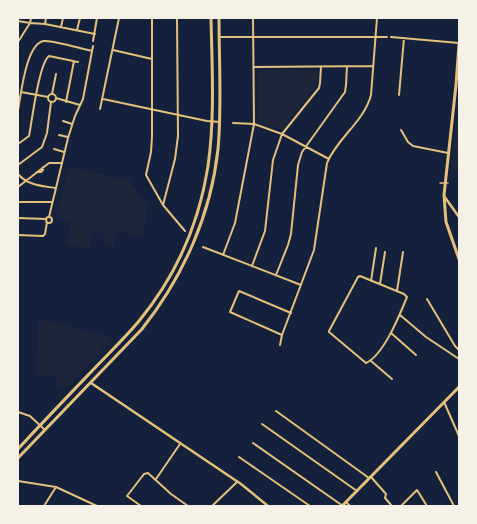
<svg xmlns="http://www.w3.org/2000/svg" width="477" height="524" font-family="'Source Sans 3',sans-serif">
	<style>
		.green { fill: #1d2539 }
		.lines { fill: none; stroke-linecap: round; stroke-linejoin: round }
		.pedestrian { stroke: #e5c07b; stroke-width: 1.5 }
		.minor { stroke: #e5c07b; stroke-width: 2 }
		.secondary { stroke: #e5c07b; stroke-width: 2.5 }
		.primary { stroke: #e5c07b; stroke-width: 3 }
		.trunk { stroke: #e5c07b; stroke-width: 3 }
	</style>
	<rect width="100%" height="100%" fill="#14213d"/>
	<path class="green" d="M258 71H316L318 81 315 87 282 130 257 122Z
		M458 105H459V173L450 172Z
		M69 167 129 180 148 206 142 237 116 231 114 246 104 244 105 239 102 233 93 232 89 249 66 245 71 223 55 218Z
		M39 318 113 338 67 388 56 385V377L36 375 37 340Z"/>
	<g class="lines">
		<path class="pedestrian" d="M440 183H448"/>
		<path class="minor" d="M152 18V137L151 152 146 175 163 205 185 231
			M18 21 30 23 31 18
			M45 24 46 18
			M61 27 63 18
			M77 30 80 18
			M219 37H387
			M391 37 459 43
			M93 41 97 18
			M18 42 30 23 45 24 95 34
			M113 50 152 59
			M254 67 373 66
			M21 92 48 97
			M52 94 56 74
			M48 98a4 4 0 1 1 8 0a4 4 0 1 1-8 0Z
			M399 95 404 38
			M56 98 80 105
			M103 99 207 121 219 122
			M66 102 74 61
			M100 109 119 18
			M18 110C21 95 26 43 44 41 53 40 82 49 92 51
			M63 121 72 124
			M233 123 254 124 282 134 329 159
			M401 130 408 142 413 146 448 153
			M59 135 68 137
			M18 144 29 136C32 121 39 63 49 56L78 62
			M54 149 64 152
			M18 165 42 147 47 133 51 102
			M37 172H41L43 170V167
			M18 174C27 185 42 186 55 188
			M18 187 49 163H62
			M18 202H52
			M163 205 175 159 178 136 177 18
			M46 220a3 3 0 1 1 6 0a3 3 0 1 1-6 0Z
			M49 217 68 138 75 116 83 99 93 46
			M18 218 46 219
			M18 235 43 236 45 234 47 222
			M203 247 301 285
			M223 255 235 223 254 124 253 18
			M252 266 265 231 273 160 282 134 319 88 320 83 321 67
			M276 275 288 245 291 234 298 165 302 152 345 92 346 85 347 66
			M360 276 404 294 407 297C400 314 384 355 366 363L329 332V331L358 277Z
			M371 281 376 248
			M380 284 385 252
			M397 291 403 252
			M427 299 455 346 459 350
			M400 315 426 337 459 359
			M391 333 416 355
			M282 335 230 312 239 291 291 313
			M280 345 282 335 314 250 327 163C337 138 364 122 371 95L377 18
			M371 361 392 379
			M444 402 459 436
			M276 411 369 478
			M18 412 30 416 45 430
			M262 424 357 491
			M253 443 343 506
			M239 457 310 506
			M436 472 454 506
			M371 477 386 494 385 498 392 506
			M156 479 180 444
			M18 481 56 487 97 506
			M346 502 350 506
			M44 506 56 487
			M141 506 127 496 144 474 148 473 171 494 188 506
			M212 506 237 482
			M401 506 417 490 427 506"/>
		<path class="secondary" d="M444 196 459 217
			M91 383 241 484 268 506"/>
		<path class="primary" d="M459 44 456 85 444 195 446 222 459 259
			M342 506 459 387"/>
		<path class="trunk" d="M18 449C42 423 67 397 91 372 107 355 124 339 139 321 176 276 199 224 208 166 215 117 212 67 211 18
			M18 458 142 329C183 277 211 215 218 149 222 106 219 61 219 18"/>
	</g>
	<rect width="477" height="524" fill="none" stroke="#f6f1e7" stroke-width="38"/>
</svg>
